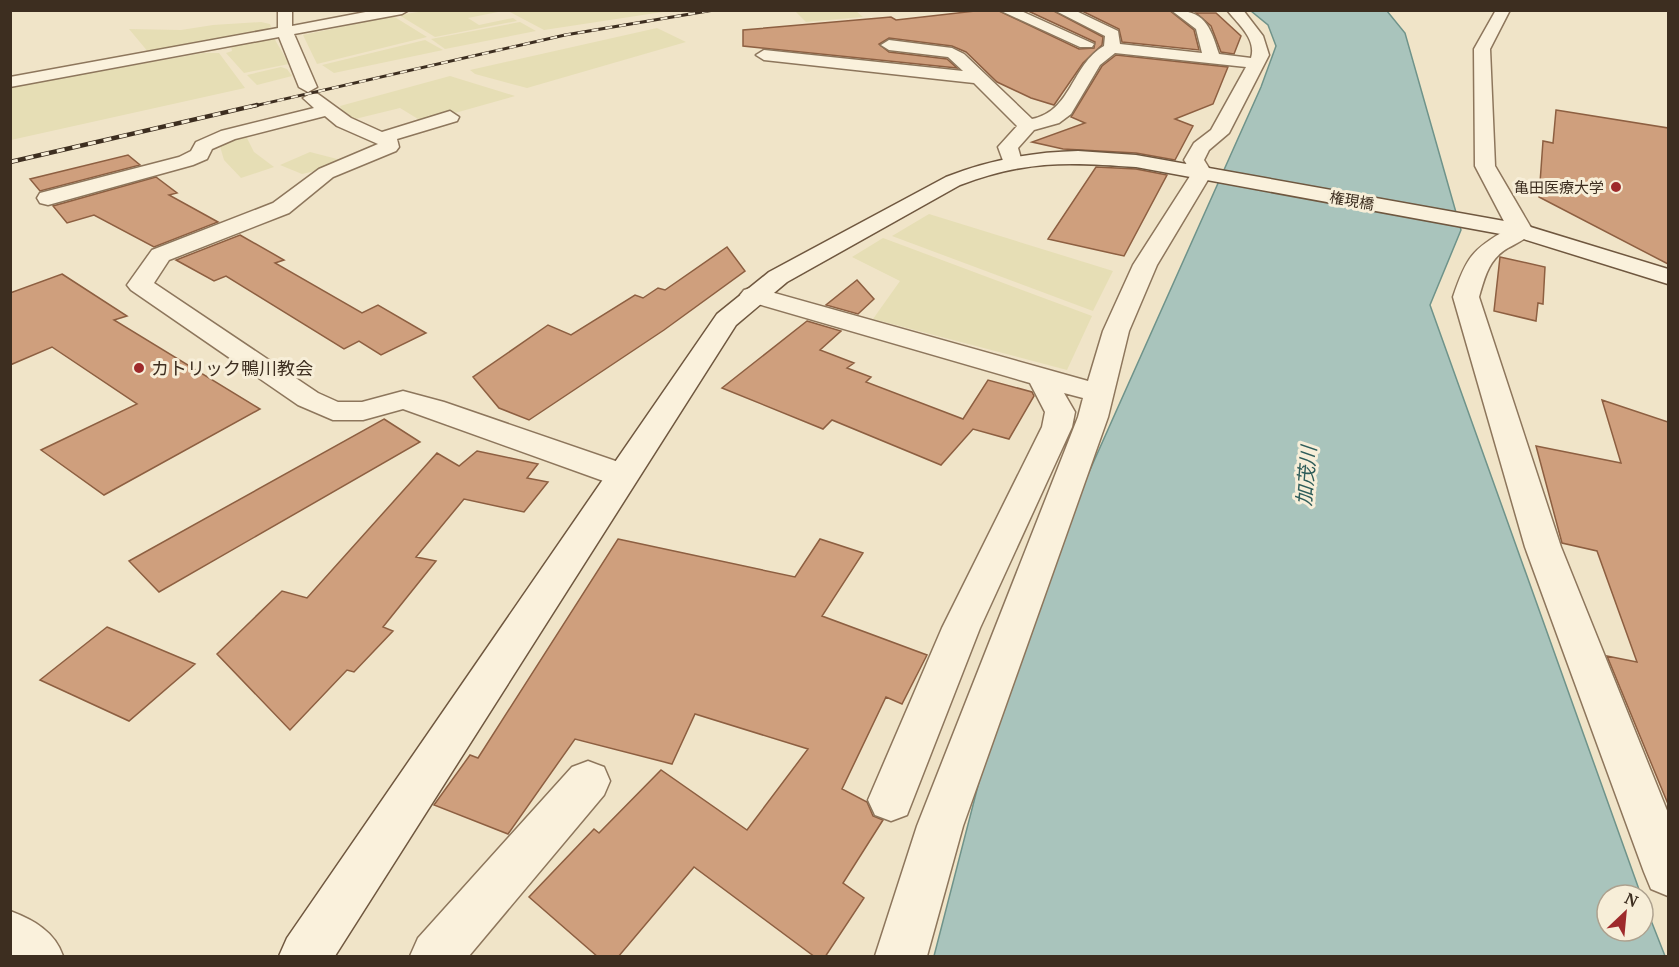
<svg xmlns="http://www.w3.org/2000/svg" width="1679" height="967" font-family="'PT Serif','Noto Sans JP',serif">
	<style>
		.farmland { fill: #e6deb5 }
		.water { fill: #a9c4bc; stroke: #6f938a; stroke-width: 1.5 }
		.building { fill: #cf9f7d; stroke: #8d5f41; stroke-width: 1.5 }
		.lines { fill: none; stroke-linecap: round; stroke-linejoin: round }
		.street-casing { stroke: #8d765c; stroke-width: 3 }
		.secondary-casing { stroke: #6f573f; stroke-width: 3 }
		.street { fill: #faf1dc; fill-rule: evenodd }
		.secondary { fill: #faf1dc; fill-rule: evenodd }
		.rail-far1-casing { stroke: #3d2e20; stroke-width: 3 }
		.rail-casing { stroke: #3d2e20; stroke-width: 4.5 }
		.rail-far1 { stroke: #f7eed8; stroke-width: 2; stroke-dasharray: 7; stroke-linecap: butt }
		.rail { stroke: #f7eed8; stroke-width: 3; stroke-dasharray: 8; stroke-linecap: butt }
		.poi-dot { fill: #9e2a2b; stroke: #f7eed8; stroke-width: 2 }
		.labels { text-anchor: middle; dominant-baseline: central; stroke-width: 6; stroke-linejoin: round; paint-order: stroke }
		.far-poi-label { font-size: 15px; fill: #3d2e20; stroke: #f7eed8; text-anchor: end }
		.far-street-label { font-size: 15px; fill: #3d2e20; stroke: #f7eed8 }
		.poi-label { font-size: 18px; fill: #3d2e20; stroke: #f7eed8; text-anchor: start }
		.water-label { font-size: 20px; font-style: italic; fill: #2f5d5a; stroke: #f7eed8 }
	</style>
	<rect width="100%" height="100%" fill="#f0e4c8"/>
	<path class="farmland" d="M496 10 498 12 468 18 479 25 513 18 517 21 435 37 399 15 425 11Z
		M508 11H669L544 30Z
		M795 11H856L863 17 806 22Z
		M393 16 427 37 317 64 303 35Z
		M261 22 270 24 271 27 264 31 149 53 129 29 181 30 213 25Z
		M520 22 536 31 445 49 431 39Z
		M657 28 686 42 527 88 475 74 470 70Z
		M274 38 289 64 244 73 226 53 232 51 231 46Z
		M425 40 443 50 334 73 322 65Z
		M203 53H219L245 88 11 140V87Z
		M281 67 287 69 292 76 257 85 247 75Z
		M450 76 515 96 423 122 400 108 355 119 343 114 340 106Z
		M246 136 254 152 274 167 241 178 224 160 219 143Z
		M310 152 345 161 328 168 302 174 280 165Z
		M929 214 1113 271 1093 311 892 236Z
		M883 238 1092 316 1067 370 873 319 900 281 852 257Z"/>
	<path class="water" d="M1251 11H1387L1405 33 1461 230 1430 305 1641 895H1607V931H1643V900L1665 956H934L1018 631 1261 87 1276 46 1268 25Z"/>
	<path class="building" d="M984 10H997L1079 49 1094 48 1095 42 1026 10H1052L1103 37 1102 45 1083 63 1054 105 1031 98 997 82 966 52 952 46 889 38 879 44 889 52 947 59 957 68 743 46V30L891 17 896 20Z
		M1080 10H1169L1194 30 1199 50 1122 42 1119 29Z
		M1196 13H1216L1241 36 1234 54 1221 52 1211 26Z
		M1116 55 1228 67 1213 104 1175 119 1193 126 1175 160 1136 153 1063 149 1032 142 1085 123 1071 117 1102 66Z
		M1556 110 1668 128V264L1539 197 1543 141 1553 143Z
		M128 155 140 165 40 191 30 179Z
		M1096 167 1136 169 1167 175 1124 256 1048 239Z
		M156 177 177 193 169 195 218 222 154 247 94 215 67 223 53 206Z
		M240 235 284 260 275 263 362 313 378 305 426 333 381 355 359 341 344 349 226 276 214 281 176 260Z
		M727 247 745 271 664 330 529 420 499 408 473 377 548 325 571 335 635 295 643 298 658 288 665 290Z
		M1500 257 1545 267 1543 304 1538 303 1536 321 1494 311Z
		M62 274 127 316 114 320 260 409 104 495 41 450 137 404 52 347 10 365V293Z
		M857 280 874 299 858 314 826 305Z
		M807 321 841 331 820 350 854 363 847 368 871 377 866 382 963 419 988 380 1032 392 1034 396 1009 439 973 429 941 465 832 420 823 429 722 388Z
		M1602 400 1668 422V804L1607 656 1637 662 1597 551 1562 543 1536 446 1621 463Z
		M384 419 420 442 159 592 129 561Z
		M477 451 538 464 527 478 548 482 524 512 464 499 416 557 436 561 383 627 393 631 354 672 347 670 290 730 217 654 282 591 307 598 437 453 459 466Z
		M618 539 795 577 820 539 863 553 822 616 927 655 902 704 886 697 842 789 867 802 873 816 883 820 843 883 864 898 825 957H815L694 867 618 957H598L529 897 594 829 599 833 661 770 747 830 808 749 695 714 672 764 575 739 508 834 434 805 470 755 478 758Z
		M107 627 195 664 129 721 40 680Z"/>
	<g class="lines">
		<defs>
			<path id="street" d="M278 10H292V26L376 10H409L402 14 294 34 317 87 308 92 299 87 279 37 10 87V77L278 28Z
				M999 10H1019L1094 44 1092 47H1080Z
				M1054 10H1074L1118 31 1120 44 1202 53 1196 29 1171 10C1205 10 1210 26 1219 54L1251 58C1257 39 1238 24 1227 10H1243L1263 36 1269 55 1229 133 1209 150 1204 160 1212 173 1157 265 1129 331 1108 417 963 826 927 956H875L917 826 1078 417 1083 398 1064 393 1075 412 1072 427 980 628 907 815 891 821 875 815 868 800 942 628 1042 427 1045 412 1030 383 744 300 740 295 744 290 753 287 1088 381 1103 331 1133 265 1192 173 1184 160 1194 143 1211 130 1246 67 1115 53 1100 65 1071 114 1059 123 1034 130 1018 148 1022 162 1019 166H1005L998 147 1017 126 974 83 764 60 756 55 764 50 963 71 948 57 889 50 881 45 889 40 952 48 964 54 1032 119C1072 111 1071 65 1104 46L1105 36Z
				M1496 10H1510L1490 49 1495 166 1533 231C1527 239 1517 243 1508 248 1489 259 1485 276 1479 297L1561 547 1668 813V896L1651 889 1644 872 1525 547 1453 297C1466 258 1472 249 1508 229L1475 166 1474 49Z
				M312 93 318 94 351 118 382 132 450 111 459 117 457 121 397 139 399 147 396 151 333 177 289 213 169 260 154 283 318 393 338 402H362L403 391 444 402 633 467 637 475 633 483 621 486 609 483 403 409 363 420H333L298 405 131 290 127 285 152 250 273 203 319 169 378 144 337 126 325 116 235 139 212 149 207 159 193 165 48 205 40 203 37 198 40 193 179 157 191 151 196 142 221 131 314 108 303 98Z
				M588 761 604 767 610 781 604 795 469 956H410L418 938 572 767Z
				M10 911C34 920 55 932 63 956H10Z"/>
			<path id="secondary" d="M1078 151 1136 155 1521 224 1668 269V284L1517 237 1136 167C1068 162 1026 160 960 185L787 282 736 325 335 956H279L287 938 717 314 769 272 946 177C989 160 1032 152 1078 151Z"/>
		</defs>
		<use href="#street" class="street-casing"/>
		<use href="#secondary" class="secondary-casing"/>
		<use href="#street" class="street"/>
		<use href="#secondary" class="secondary"/>
		<defs>
			<path id="rail-far1" d="M250 107 565 35 714 10"/>
			<path id="rail" d="M10 162 257 105"/>
		</defs>
		<use href="#rail-far1" class="rail-far1-casing"/>
		<use href="#rail" class="rail-casing"/>
		<use href="#rail-far1" class="rail-far1"/>
		<use href="#rail" class="rail"/>
	</g>
	<g class="poi-dot">
		<circle cx="1616" cy="187" r="6"/>
		<circle cx="139" cy="368" r="6"/>
	</g>
	<g class="labels">
		<g class="far-poi-label">
			<text x="1604" y="187">亀田医療大学</text>
		</g>
		<g class="far-street-label">
			<text transform="translate(1352 200) rotate(10)">権現橋</text>
		</g>
		<g class="poi-label">
			<text x="151" y="368">カトリック鴨川教会</text>
		</g>
		<g class="water-label">
			<text transform="translate(1306 476) rotate(-85)">加茂川</text>
		</g>
	</g>
	<rect width="1679" height="967" fill="none" stroke="#3d2e20" stroke-width="24"/>
	<g transform="translate(1625 913) rotate(26)"><circle r="28" fill="#f7eed8" stroke="#ada18e" stroke-width="1.5"/>
	<path d="M0-4.5L10 22L0 15L-10 22Z" fill="#9e2a2b"/>
	<text y="-9" font-size="16" font-weight="bold" text-anchor="middle" fill="#3d2e20">N</text>
	</g>
</svg>
